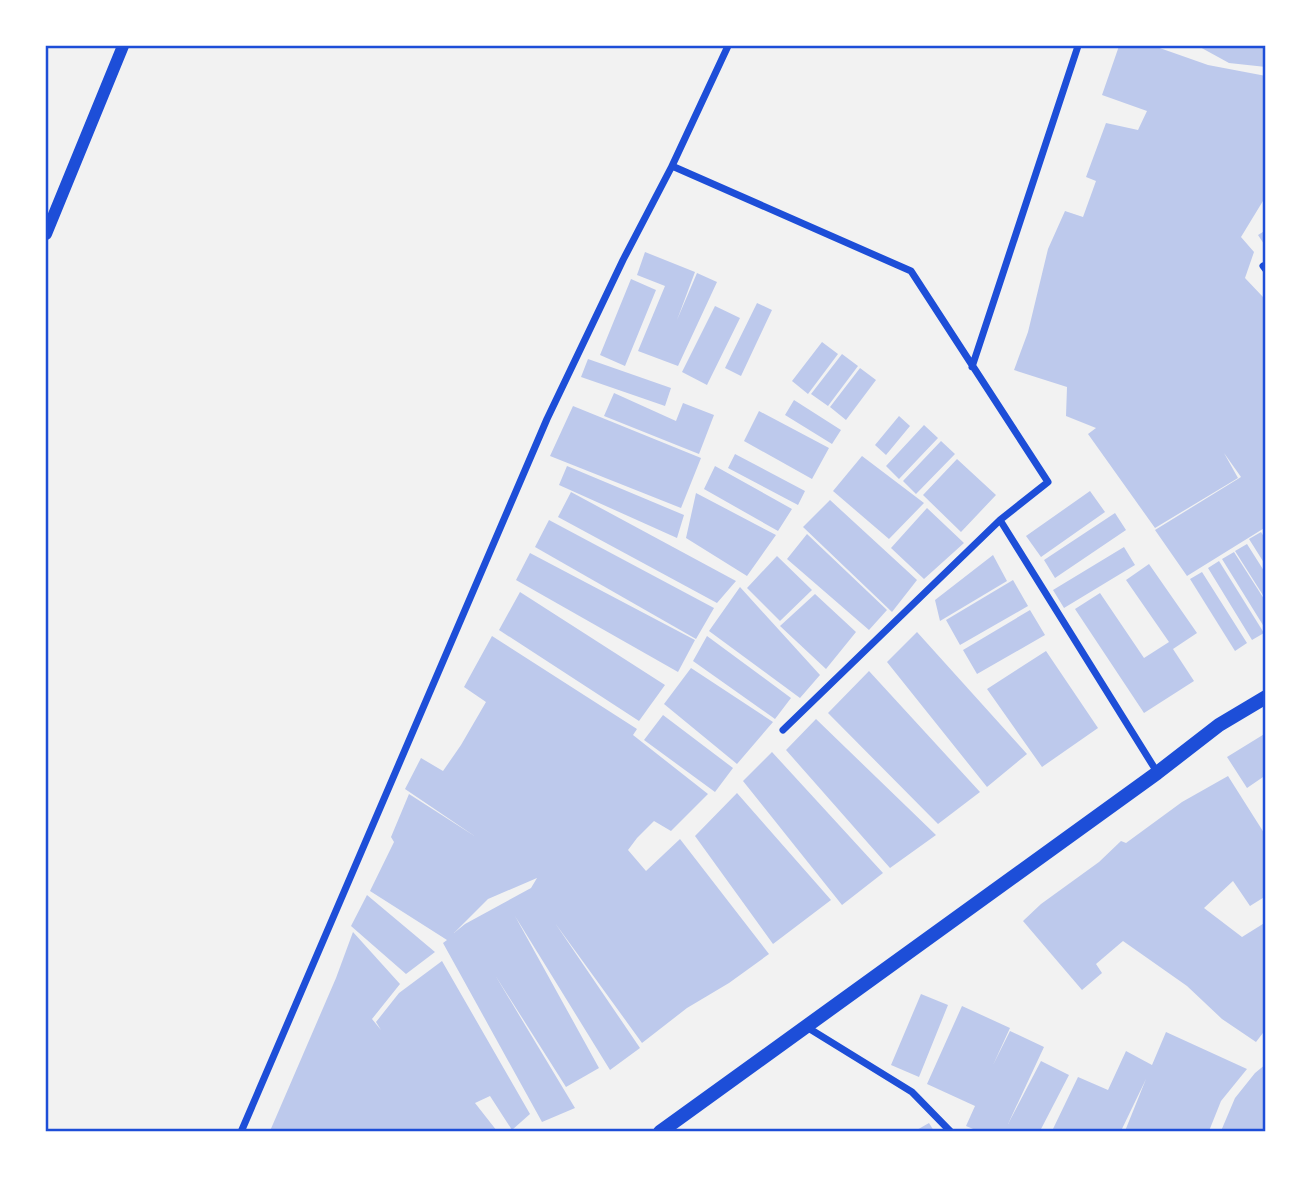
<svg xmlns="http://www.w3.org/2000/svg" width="1311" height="1177" font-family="Poppins,sans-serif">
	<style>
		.building { fill: #bdc9ec; fill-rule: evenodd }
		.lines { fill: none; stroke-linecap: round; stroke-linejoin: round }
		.minor { stroke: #1d4ed8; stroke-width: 7 }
		.tertiary { stroke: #1d4ed8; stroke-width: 12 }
		.secondary { stroke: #1d4ed8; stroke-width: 14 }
		.neatline { fill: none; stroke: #1d4ed8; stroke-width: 2.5 }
	</style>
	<rect width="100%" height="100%" fill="#f2f2f2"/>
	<path class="building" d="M1119 46H1154L1208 65 1266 76V196L1241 237 1254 252 1245 278 1263 297 1266 296V527L1187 576 1155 530 1241 477 1224 453 1238 478 1155 528 1088 434 1096 428 1066 416 1067 387 1014 370 1028 332 1048 249 1065 211 1083 217 1096 181 1086 177 1106 123 1138 130 1147 111 1102 95Z
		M1198 46H1266V67L1229 63Z
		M1266 230V247L1258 235Z
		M645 252 695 272 677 320 697 273 717 282 678 366 638 351 665 286 637 275Z
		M631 279 656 290 625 366 600 355Z
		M757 303 772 310 741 376 725 368Z
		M715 306 740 318 707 385 682 372Z
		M822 342 838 354 808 394 792 381Z
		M842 354 858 366 828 406 811 394Z
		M588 359 671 388 665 406 581 377Z
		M860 368 876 380 846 420 830 407Z
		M614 393 676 421 683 403 714 415 699 454 604 416Z
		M794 400 841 430 832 444 785 415Z
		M573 406 701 458 681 508 550 456Z
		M759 411 829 448 812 479 744 441Z
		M899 416 910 426 886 455 875 445Z
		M924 425 938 438 899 479 886 466Z
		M941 441 955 454 916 494 903 481Z
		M735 454 805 491 798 505 728 468Z
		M862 456 924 503 889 539 833 491Z
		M957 459 996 495 961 532 923 495Z
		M567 466 684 515 677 538 559 485Z
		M715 466 792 509 778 531 704 489Z
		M1090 491 1105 512 1041 557 1026 536Z
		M571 492 736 581 717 603 558 517Z
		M696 493 776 535 747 576 686 538Z
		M830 500 917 580 892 612 803 527Z
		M927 508 964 543 924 579 891 548Z
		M1115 513 1126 530 1055 578 1044 560Z
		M549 520 714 608 696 639 535 547Z
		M1261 532 1266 540V566L1249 539Z
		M807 534 887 610 869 630 787 559Z
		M1247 544 1266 574V600L1235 551Z
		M1124 547 1135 565 1064 608 1053 590Z
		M1234 552 1266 602V630L1222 559Z
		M530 553 695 640 678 672 516 580Z
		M993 555 1007 581 940 621 935 600Z
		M777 556 812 590 780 621 747 588Z
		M1219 561 1264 633 1252 640 1208 568Z
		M1149 564 1197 633 1173 649 1194 681 1144 713 1075 609 1100 593 1144 658 1169 642 1126 580Z
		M1202 572 1247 643 1235 651 1190 579Z
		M1013 580 1028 606 960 645 946 620Z
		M740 587 820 675 800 698 709 631Z
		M520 592 665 685 639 721 499 630Z
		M815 594 856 632 826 669 780 626Z
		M1030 610 1045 635 977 674 963 650Z
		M917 632 1027 754 987 787 887 662Z
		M492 636 637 729 633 735 708 794 671 831 654 821 637 838 628 850 646 871 680 839 769 954 729 983 687 1008 642 1043 555 923 640 1048 610 1070 515 916 599 1068 566 1087 495 975 575 1108 542 1122 443 943 447 940 370 891 394 842 391 837 409 794 476 837 405 789 421 758 443 771 461 745 486 702 464 687ZM537 878 531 888 465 924 454 933 488 899Z
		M707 636 791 698 775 719 693 661Z
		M1046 651 1098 728 1042 767 987 689Z
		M691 668 773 722 737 764 664 704Z
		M869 671 980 792 938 824 828 713Z
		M663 715 733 768 715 792 644 740Z
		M816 719 936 835 890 868 786 750Z
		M1266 733V775L1247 788 1227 757Z
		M772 752 883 873 842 905 743 781Z
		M1228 776 1266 836V896L1250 906 1233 881 1204 908 1242 937 1266 922V1029L1256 1042 1222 1019 1187 986 1123 941 1096 964 1102 973 1082 990 1023 921 1041 904 1099 862 1121 841 1126 843 1182 802Z
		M737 793 831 900 773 944 695 836Z
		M367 895 435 952 406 974 351 926Z
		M353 932 400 984 372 1019 381 1030 376 1022 399 993 442 961 530 1114 512 1130 490 1096 475 1103 497 1131H270L336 978Z
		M921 994 948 1005 919 1077 891 1065Z
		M962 1006 1010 1028 993 1065 1010 1031 1044 1047 1008 1124 1041 1061 1069 1075 1040 1131H978L966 1126 975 1106 927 1084Z
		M1166 1032 1247 1069 1221 1101 1209 1131H1166L1159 1129 1158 1131H1125L1146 1079 1121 1131H1052L1078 1077 1108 1090 1126 1051 1152 1065Z
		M1266 1064V1131H1221L1235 1098 1255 1073Z
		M929 1123 934 1131H915Z"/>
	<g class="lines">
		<path class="minor" d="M672 166 911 271 1048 482 1000 520 783 730
			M1263 266 1266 270
			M972 367 1078 46
			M1000 520 1157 772
			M805 1026 912 1092 951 1132
			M241 1132 547 419 623 260 672 166 728 46"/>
		<path class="tertiary" d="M46 234 123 46"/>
		<path class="secondary" d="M660 1132 1157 773 1219 725 1266 697"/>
	</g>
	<rect width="1311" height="1177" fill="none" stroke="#ffffff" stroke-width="94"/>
	<rect x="47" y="47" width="1217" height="1083" class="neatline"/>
</svg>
